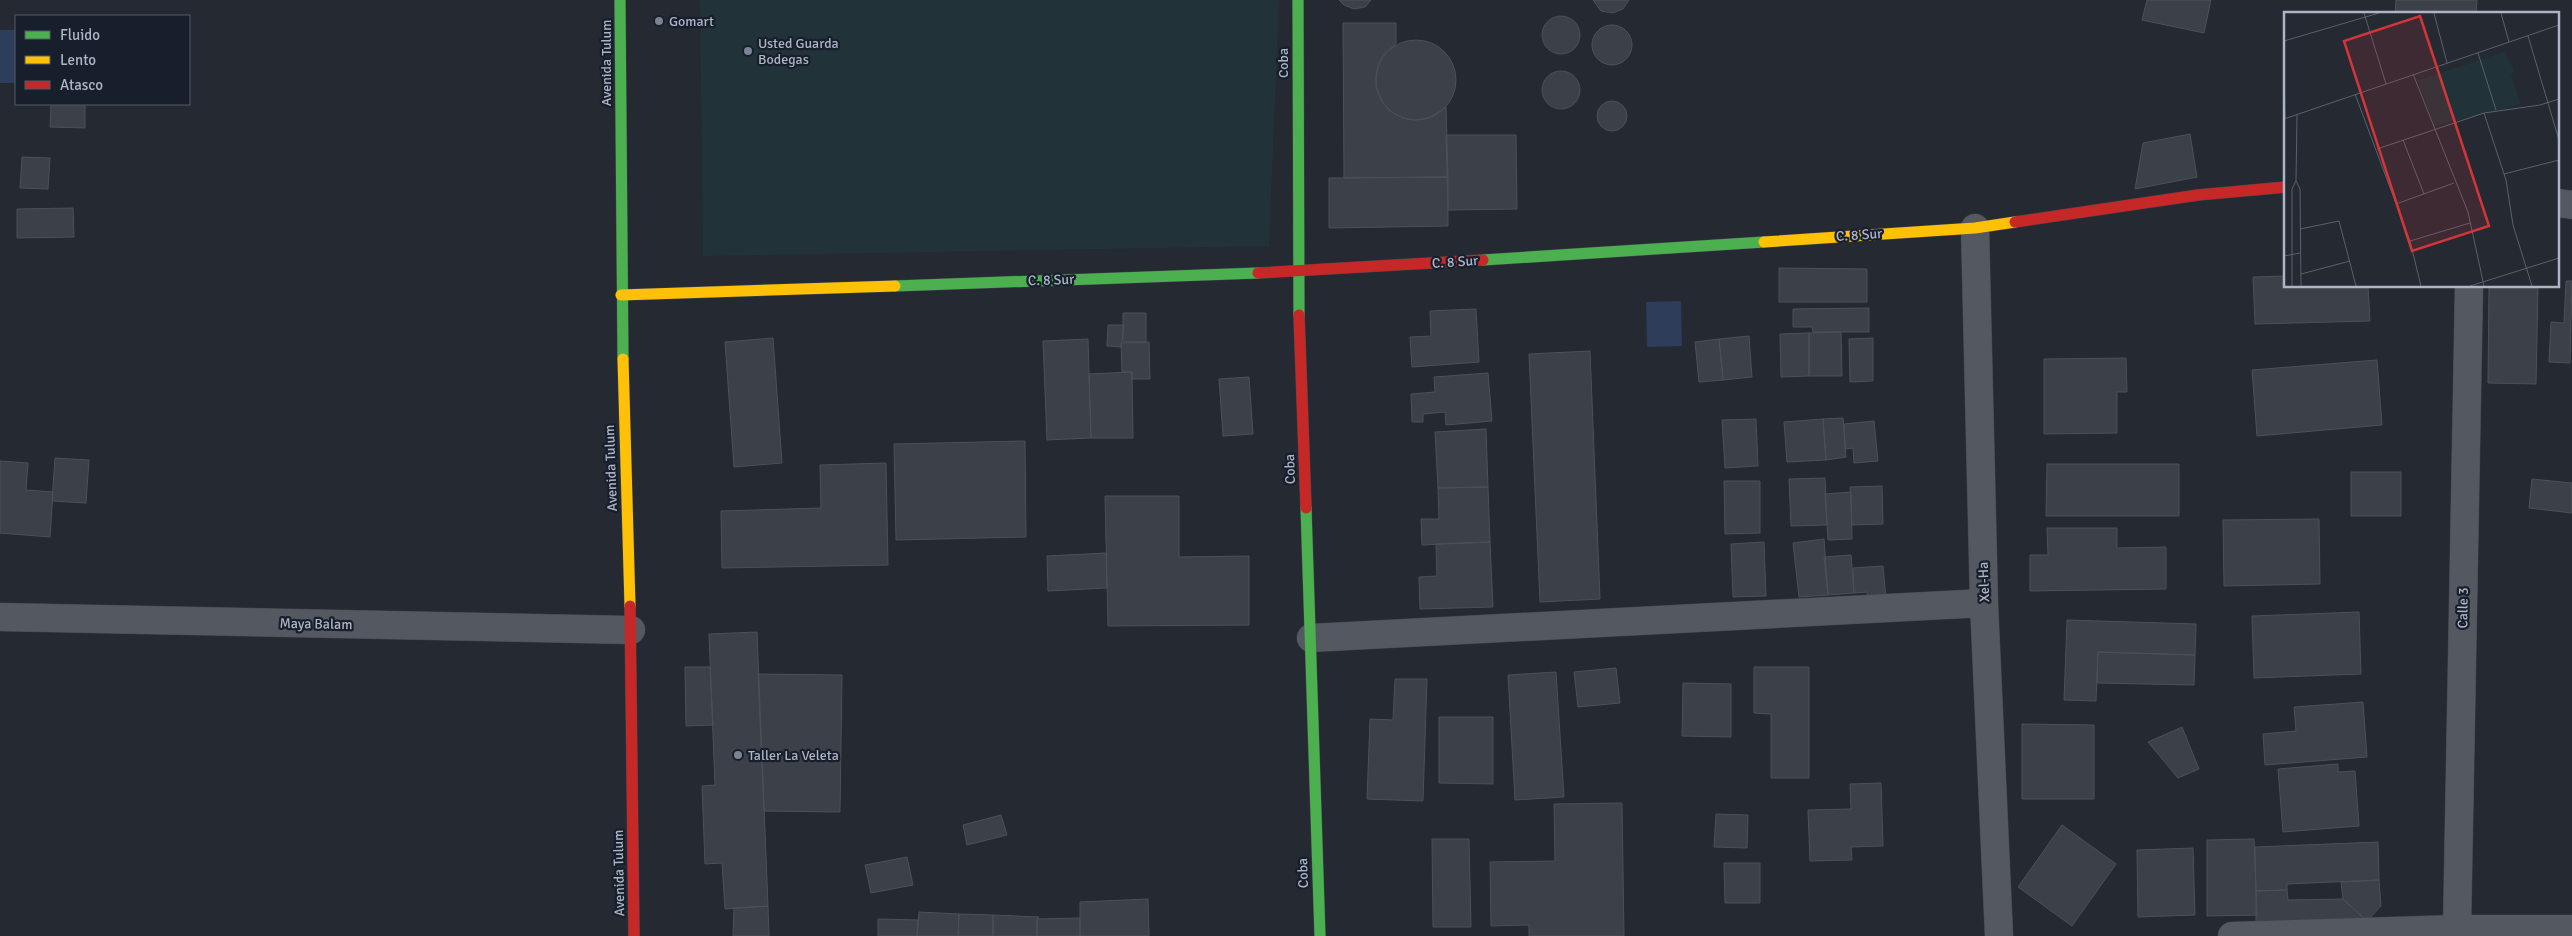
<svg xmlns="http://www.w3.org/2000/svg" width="2572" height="936" font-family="Signika,sans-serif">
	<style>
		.green { fill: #213338 }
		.water { fill: #2e3d5a }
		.building { fill: #3c4048; stroke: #4b515a }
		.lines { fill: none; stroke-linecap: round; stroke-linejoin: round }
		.street-casing { stroke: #40434b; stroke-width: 29 }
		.fast-casing { stroke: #40434b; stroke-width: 12 }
		.slow-casing { stroke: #40434b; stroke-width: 12 }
		.jam-casing { stroke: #40434b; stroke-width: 12 }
		.street { stroke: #545860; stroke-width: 28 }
		.fast { stroke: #4caf50; stroke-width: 11 }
		.slow { stroke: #ffc107; stroke-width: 11 }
		.jam { stroke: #c62828; stroke-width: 11 }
		.poi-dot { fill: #7c8392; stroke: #181f2c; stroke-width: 2 }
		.labels { text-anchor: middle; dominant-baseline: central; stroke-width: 4.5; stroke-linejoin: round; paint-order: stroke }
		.poi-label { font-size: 14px; fill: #acb4c5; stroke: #181f2c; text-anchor: start }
		.street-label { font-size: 14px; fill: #acb4c5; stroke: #181f2c }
		.inset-road { fill: none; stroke: #5a616d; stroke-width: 1 }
		.view { fill: #d23638; fill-opacity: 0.15; stroke: #d23638; stroke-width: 2.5 }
		.inset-edge { fill: none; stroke: #acb4c5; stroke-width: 2.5 }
	</style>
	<rect width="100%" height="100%" fill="#242932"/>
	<path class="green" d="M700 0H1279L1269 246 703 256Z"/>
	<path class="water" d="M0 30H16V83H0Z
		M1681 301 1682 346 1647 347 1646 302Z"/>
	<path class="building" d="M1339 0H1371L1365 7 1354 9 1344 5Z
		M1593 0H1629L1623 9 1613 13 1601 11Z
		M2147 0H2211L2204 33 2142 20Z
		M2396 0H2477L2476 14H2395Z
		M1542 35a19 19 0 1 1 38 0a19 19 0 1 1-38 0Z
		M1343 23H1396V44L1386 52 1379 62 1376 75V87L1381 100 1390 111 1402 118 1415 120 1429 118 1446 107 1448 177 1344 178Z
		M1592 45a20 20 0 1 1 40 0a20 20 0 1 1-40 0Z
		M1376 80a40 40 0 1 1 80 0a40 40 0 1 1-80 0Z
		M1542 90a19 19 0 1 1 38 0a19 19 0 1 1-38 0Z
		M1597 116a15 15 0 1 1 30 0a15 15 0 1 1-30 0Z
		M51 104H85V128L50 127Z
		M2190 134 2197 177 2135 189 2143 143Z
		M1446 135H1516L1517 209 1448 210Z
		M22 157 50 158 48 189 20 188Z
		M1448 177V226L1329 228V178Z
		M73 208 74 237 17 238V209Z
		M1779 268 1867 269V302H1779Z
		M2286 276V286H2368L2370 321 2255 324 2253 277Z
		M2566 281H2572L2570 363 2549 362 2551 322 2564 323Z
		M2489 286H2538L2536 384 2488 383Z
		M1869 308V332H1813L1812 327H1793V309Z
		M1476 309 1479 362 1412 367 1410 337 1431 336 1430 311Z
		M1123 313H1146V342H1123Z
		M1108 325H1124L1121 347 1107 346Z
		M1841 332 1842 376H1809V333Z
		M1809 333V376L1781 377 1780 334Z
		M1749 336 1752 377 1723 380 1719 339Z
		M773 338 782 463 734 467 725 342Z
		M1873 338V381L1850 382 1849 339Z
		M1088 339 1091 438 1047 440 1043 341Z
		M1719 339 1723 380 1699 382 1695 342Z
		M1149 342 1150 379H1132V372H1122L1121 343Z
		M1590 351 1600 599 1540 602 1529 354Z
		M2126 358 2127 392H2117V433L2044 434V359Z
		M2377 360 2382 425 2257 436 2252 370Z
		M1132 372 1133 438H1091L1089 374Z
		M1488 373 1492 421 1446 425 1445 412 1423 414V422H1412L1411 394 1435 392 1434 377Z
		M1249 377 1253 434 1223 436 1219 379Z
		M1843 418 1846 457 1826 460 1823 419Z
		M1756 419 1758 466 1725 468 1722 420Z
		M1823 419 1826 460 1787 462 1784 422Z
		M1874 421 1878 461 1854 463 1853 448 1845 449 1844 424Z
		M1486 429 1488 487 1438 488 1435 432Z
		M1025 441 1026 537 896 540 894 444Z
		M55 458 89 460 86 503 52 501Z
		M0 461 28 463 26 490 53 492 50 537 0 533Z
		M886 463 888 565 722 568 721 511 821 508 820 465Z
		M2047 464H2179V516H2046Z
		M2351 472H2401V516H2351Z
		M1825 478 1827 525 1791 526 1789 479Z
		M2532 479 2572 483V513L2529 508Z
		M1724 481H1760V533L1725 534Z
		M1882 486 1883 524 1852 525 1850 487Z
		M1488 487 1490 542 1422 545 1421 519H1439L1438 488Z
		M1851 492 1852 539 1828 540 1825 494Z
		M1105 496H1179V557L1249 556V625L1108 626Z
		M2319 519 2320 584 2224 586 2223 520Z
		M2047 528H2117V548L2166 547V589L2030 591V555H2048Z
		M1824 539 1828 595 1799 597 1793 543Z
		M1490 542 1493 607 1420 609 1419 577 1437 576 1436 544Z
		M1764 542 1766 596 1733 597 1731 544Z
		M1106 553 1107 588 1048 591 1047 556Z
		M1851 555 1854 593 1828 595 1824 557Z
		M1883 566 1886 599 1868 601 1867 592 1854 593 1853 568Z
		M2359 612 2361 674 2254 678 2252 616Z
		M2067 620 2196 624 2195 655 2098 652 2096 701 2064 700Z
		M757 632 768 906 725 909 722 863 705 864 702 786 715 785 709 634Z
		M2098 652 2195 655 2194 685 2097 683Z
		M685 667H710L713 725 686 726Z
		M1754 667H1809V778H1771V714L1754 713Z
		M1616 668 1620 703 1578 707 1574 672Z
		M1556 672 1564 797 1515 800 1508 675Z
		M758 674 842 675 840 812 764 811Z
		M1395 679H1427L1423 801 1367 799 1370 719 1393 720Z
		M1683 683 1731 684V737L1682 736Z
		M2363 702 2367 757 2265 765 2263 734 2296 731 2294 707Z
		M1439 717H1493V784L1439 783Z
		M2022 724 2094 725V799H2022Z
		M2182 727 2199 769 2178 778 2148 742Z
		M2338 764V772L2355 771 2359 826 2283 832 2278 769Z
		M1881 783 1883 846 1851 847 1852 860 1810 861 1808 810 1851 809 1850 784Z
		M1622 803 1624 936H1529V925L1491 926 1490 862 1555 861 1554 804Z
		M1716 814 1748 815 1747 848 1714 847Z
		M1001 815 1007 835 967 845 963 825Z
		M2062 825 2116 864 2072 926 2018 887Z
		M1432 839H1469L1471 927H1433Z
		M2254 839 2257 915 2207 916V840Z
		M2378 842 2379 880 2287 884V890L2256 891 2255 847Z
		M2193 848 2195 915 2138 917 2137 850Z
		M907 857 913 885 871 893 865 865Z
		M1724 863H1760V903H1725Z
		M2379 880 2381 906 2367 921 2343 899 2341 882Z
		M2287 890 2288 900 2343 899 2367 921 2256 923V891Z
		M1148 899 1149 936H1080V902Z
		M768 906 769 936H733L734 908Z
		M919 912 959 914 958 936H917Z
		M959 914 993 915V936H958Z
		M993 915 1039 917 1037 919V936H993Z
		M1080 918V936H1037V919Z
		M878 919 918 920 917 936H878Z"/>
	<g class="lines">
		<defs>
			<path id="street" d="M2558 203 2572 205
				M1975 228 1984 603 1999 936
				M0 617 631 630
				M1311 638 1984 603
				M2457 929 2469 286
				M2232 936 2457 929H2572"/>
			<path id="fast" d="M620 0 623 359
				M1298 0 1299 315
				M1483 260 1764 242
				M895 286 1258 273
				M1306 508 1320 936"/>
			<path id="slow" d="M1764 242 1975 228 2015 222
				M621 295 895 286
				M623 359 630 606"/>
			<path id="jam" d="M2015 222 2198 195 2286 187
				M1258 273 1483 260
				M1299 315 1306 508
				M630 606 634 936"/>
		</defs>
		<use href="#street" class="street-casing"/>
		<use href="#fast" class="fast-casing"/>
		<use href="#slow" class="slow-casing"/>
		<use href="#jam" class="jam-casing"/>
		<use href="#street" class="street"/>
		<use href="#fast" class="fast"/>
		<use href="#slow" class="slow"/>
		<use href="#jam" class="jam"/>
	</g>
	<g class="poi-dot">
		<circle cx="659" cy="21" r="5"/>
		<circle cx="748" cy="51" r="5"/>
		<circle cx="738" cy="755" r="5"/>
	</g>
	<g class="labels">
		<g class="poi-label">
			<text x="669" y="21">Gomart</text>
			<text x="758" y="43">Usted Guarda<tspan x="758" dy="16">Bodegas</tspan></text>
			<text x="748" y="755">Taller La Veleta</text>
		</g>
		<g class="street-label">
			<text transform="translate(606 63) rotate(-90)">Avenida Tulum</text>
			<text transform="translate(1283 63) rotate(-90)">Coba</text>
			<text transform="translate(1859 235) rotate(-4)">C. 8 Sur</text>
			<text transform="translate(1455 262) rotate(-4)">C. 8 Sur</text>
			<text transform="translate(1051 280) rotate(-2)">C. 8 Sur</text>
			<text transform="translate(611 468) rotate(-92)">Avenida Tulum</text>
			<text transform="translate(1290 469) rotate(-92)">Coba</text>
			<text transform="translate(1984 582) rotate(-92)">Xel-Ha</text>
			<text transform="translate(2463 608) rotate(-89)">Calle 3</text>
			<text transform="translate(316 624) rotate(1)">Maya Balam</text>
			<text transform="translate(619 873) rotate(-91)">Avenida Tulum</text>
			<text transform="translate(1303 873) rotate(-92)">Coba</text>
		</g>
	</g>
	<g transform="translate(2284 12)">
		<rect width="275" height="275" fill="#242932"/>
		<path d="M220 40 230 58 227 63 237 92 150 114 134 68Z" fill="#213338"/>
		<path class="inset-road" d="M80 1 102 72M150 1 163 51M217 1 225 30M244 24 275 128M0 29 95 1M194 41 212 98M0 60 1 107M129 62 184 200 200 274M71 82 126 229 137 274M200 101 222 168 229 213 248 274M0 107 275 13M119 128 140 182M93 137 200 101 256 93 275 87M220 162 275 148M12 169 16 177 17 274M112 192 170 171M16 217 55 209 72 274M126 229 186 211M0 244 16 241M17 262 66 249M8 274V177L12 169 13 103M186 274 275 246"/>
		<path class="view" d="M136 4 205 214 128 239 60 29Z"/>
		<rect width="275" height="275" class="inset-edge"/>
	</g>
	<rect x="15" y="15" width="175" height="90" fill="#181f2c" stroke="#535b69"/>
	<rect x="25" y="31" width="25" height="8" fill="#4caf50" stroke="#535b69"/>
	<text x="60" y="40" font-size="15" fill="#acb4c5">Fluido</text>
	<rect x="25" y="56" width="25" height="8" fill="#ffc107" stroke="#535b69"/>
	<text x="60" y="65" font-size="15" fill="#acb4c5">Lento</text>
	<rect x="25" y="81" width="25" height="8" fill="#c62828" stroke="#535b69"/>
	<text x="60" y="90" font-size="15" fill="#acb4c5">Atasco</text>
</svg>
